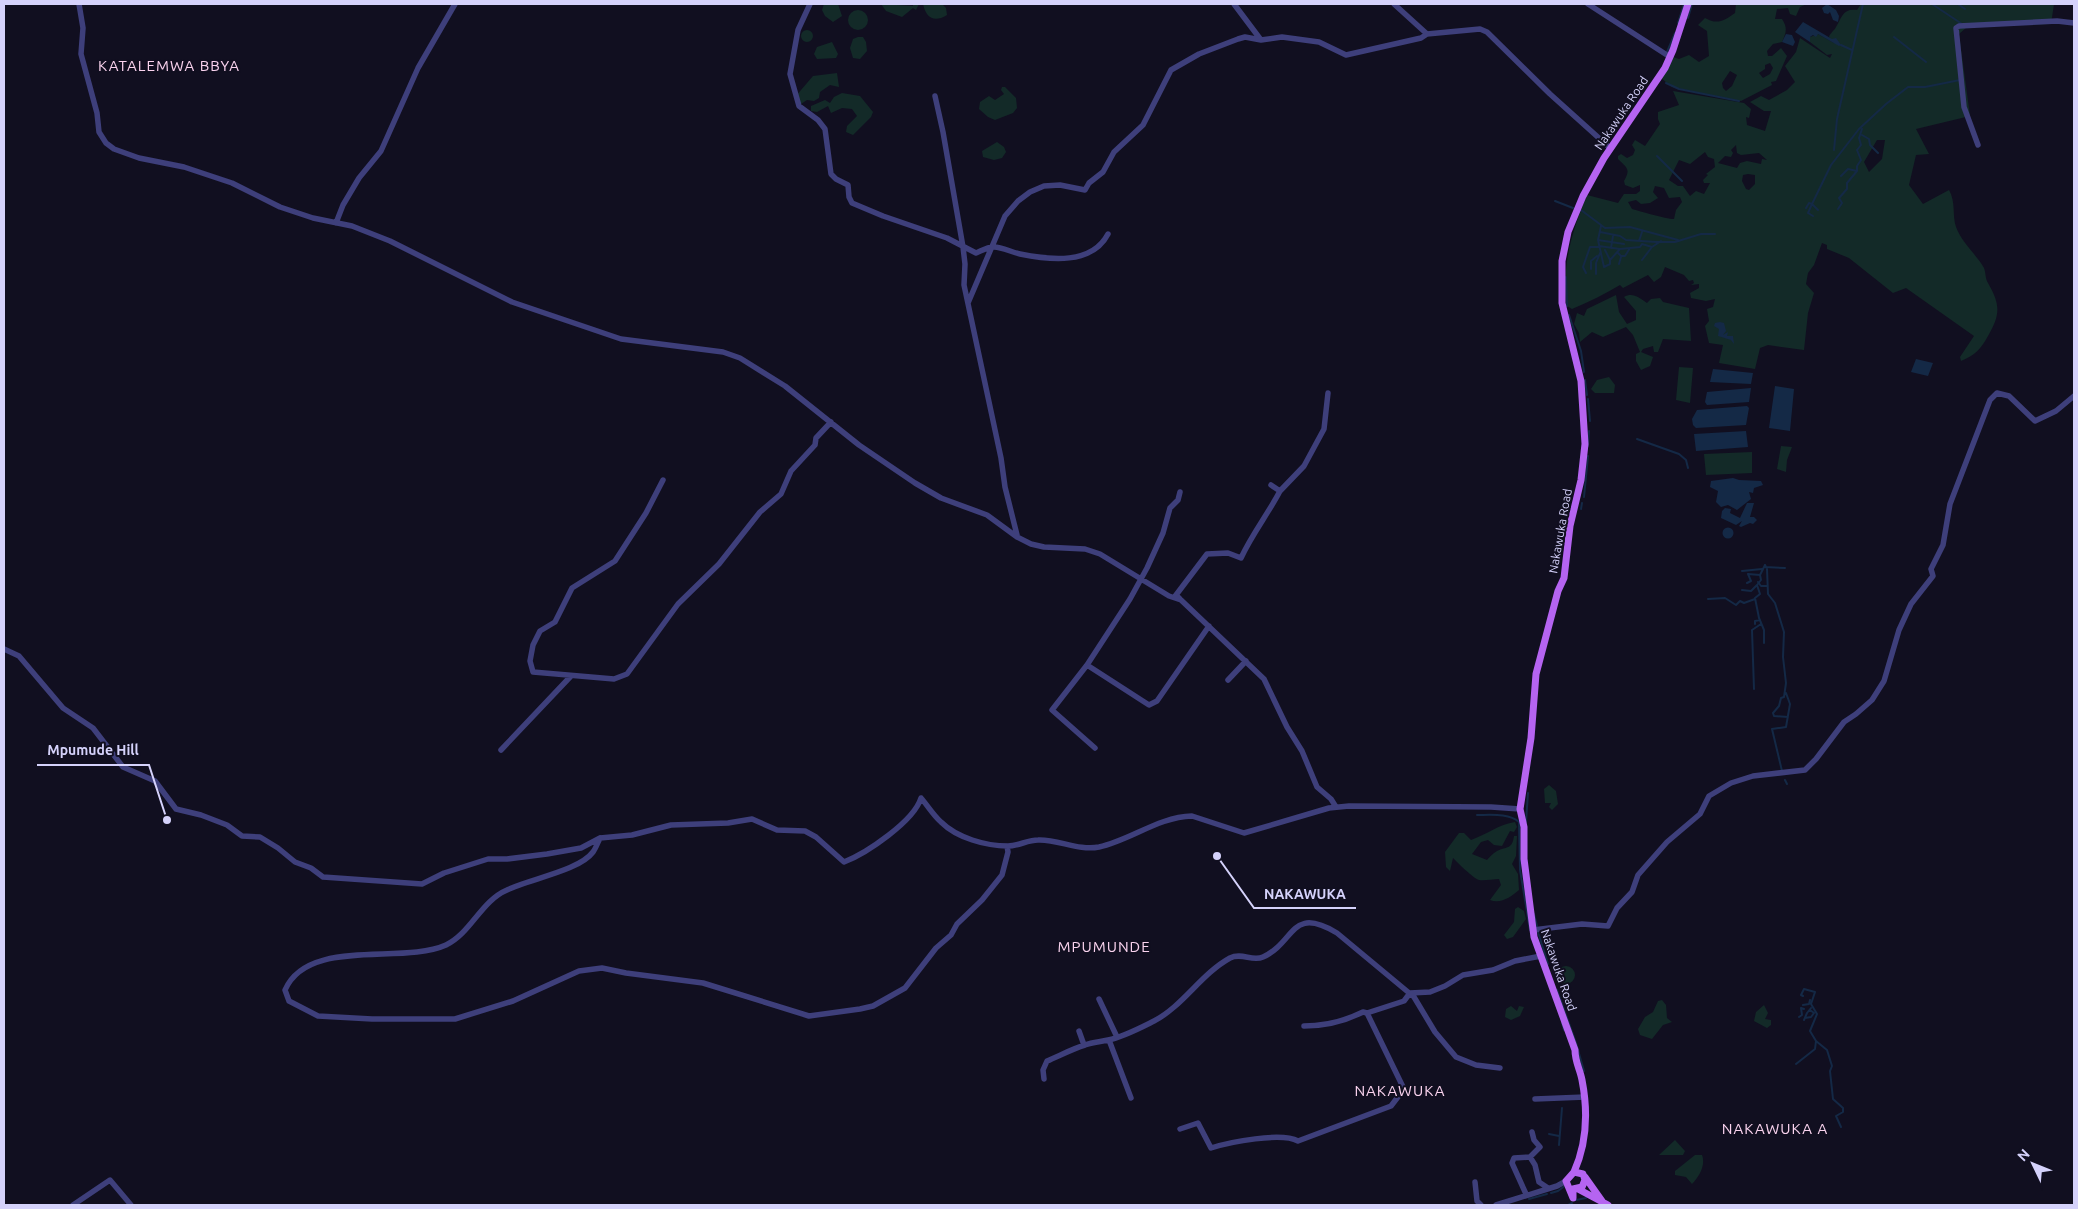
<svg xmlns="http://www.w3.org/2000/svg" width="2078" height="1209" font-family="Ubuntu,sans-serif">
	<style>
		.green { fill: #132a28; fill-rule: evenodd }
		.water { fill: #142946 }
		.lines { fill: none; stroke-linecap: round; stroke-linejoin: round }
		.stream { stroke: #142946; stroke-width: 2 }
		.minor { stroke: #3e3f7b; stroke-width: 5.5 }
		.major { stroke: #b564f1; stroke-width: 7 }
		.labels { text-anchor: middle; dominant-baseline: central; stroke-width: 4; stroke-linejoin: round; paint-order: stroke }
		.street-label { font-size: 12px; fill: #d5d2fb; stroke: #110f20 }
		.quarter-label { font-size: 15px; letter-spacing: 1px; fill: #fbd4ef; stroke: #110f20 }
		.leader { fill: none; stroke: #d5d2fb; stroke-width: 2 }
		.callout-dot { fill: #d5d2fb; stroke: #110f20; stroke-width: 2 }
		.callout-label { font-size: 14px; text-anchor: middle; font-weight: bold; fill: #d5d2fb; stroke: #110f20; stroke-width: 4; stroke-linejoin: round; paint-order: stroke }
	</style>
	<rect width="100%" height="100%" fill="#110f20"/>
	<path class="green" d="M824 4H838L842 16 833 22 825 16 822 10Z
		M881 4 913 6V4H919L916 10 913 8 902 17 886 11Z
		M923 4H942L946 8 947 15C934 23 926 18 923 4Z
		M1736 4H1807L1800 7 1796 16 1790 14 1788 8 1777 9 1775 19H1782C1788 28 1786 33 1782 42L1773 44 1767 51 1768 56H1772L1781 48 1787 56 1776 81 1771 82 1772 85 1741 101 1672 87 1661 78 1673 57 1679 59 1689 55 1699 62 1709 56 1707 31 1698 25 1705 18C1717 25 1724 21 1735 13ZM1770 63 1773 68 1770 74 1763 78 1759 73 1765 69V65ZM1730 71 1737 75 1732 86 1726 91 1723 88 1722 83Z
		M1861 4H2054L2051 24 1967 27 1959 34 1970 116 1916 129 1929 154 1916 155 1909 185 1923 204 1949 190C1956 202 1952 215 1956 227 1962 243 1976 254 1984 268 1986 273 1985 278 1988 283 2000 304 2001 314 1988 336 1981 349 1975 355 1961 361L1960 357 1974 336 1906 288 1893 293 1849 258 1827 249V245L1822 243 1814 265 1808 273 1806 284 1814 293 1808 313 1804 350 1768 345 1760 348 1755 369 1719 363 1723 345 1709 343 1705 326 1709 321 1707 309 1713 307 1715 299 1706 301 1691 298 1690 293 1699 288V284L1691 285 1694 283 1693 280 1689 281 1684 275 1665 267 1661 277 1654 282 1648 275 1623 288 1620 285C1605 294 1589 302 1572 309L1567 306C1561 267 1572 231 1587 195L1618 203 1624 194H1636L1640 191V185L1633 188 1625 185 1624 181C1631 169 1627 168 1618 159V156L1621 154 1627 158 1633 155 1635 150 1632 145 1635 140 1645 146 1660 124 1658 119V112L1679 105 1673 91 1744 103 1751 109 1749 118 1746 117 1747 125 1765 131 1771 111H1764L1750 102 1761 96 1769 100 1787 90 1795 82 1785 66 1796 52 1800 38 1830 58 1832 54 1827 55 1810 42V37L1818 34 1834 43 1829 37C1830 33 1834 31 1836 27 1842 17 1843 8 1857 10ZM1877 140H1885L1882 159 1869 172 1864 162ZM1736 145 1737 153 1741 155 1759 153 1767 160 1762 159 1761 164 1747 161 1740 163 1737 168 1718 163 1725 156 1731 157 1733 153 1731 150ZM1705 152 1708 157 1714 159 1715 167 1706 174 1708 175 1703 180 1704 183H1710L1704 194 1696 191 1690 196 1683 186H1678L1669 180 1679 160 1690 164ZM1748 174 1755 175V184L1749 190 1746 189 1742 181 1743 175ZM1655 186 1664 188 1669 198 1680 197 1682 202 1676 210 1674 219C1665 219 1640 211 1632 209L1628 202 1636 200 1641 204 1650 203 1658 198 1653 192Z
		M848 20a10 10 0 1 1 20 0a10 10 0 1 1-20 0Z
		M801 36a6 6 0 1 1 12 0a6 6 0 1 1-12 0Z
		M858 37H863L866 42 867 51 860 59 853 58 850 48 853 39Z
		M832 42 838 54 836 58 817 59 814 54 817 47Z
		M837 73 839 87 830 85 820 92 819 98 814 101 807 100 801 104 795 97 813 76Z
		M1002 87H1005L1016 98 1017 108 1013 113 995 120 988 117 979 109 980 102 989 96 995 100 1004 94 1001 90Z
		M842 93 860 96 873 112 871 117 853 135 846 132 847 126 857 116 852 109 842 108 831 113 828 106 817 112 811 111V106L825 100 830 103 834 97Z
		M997 142 1004 147 1006 152 1002 158 994 160 983 157 982 151Z
		M1616 295 1619 312 1627 324 1636 320V311L1624 297C1633 292 1639 298 1647 303L1651 299 1660 298 1663 302 1689 308 1691 341 1663 339 1658 352H1654L1653 346 1643 349 1641 352 1653 357 1650 366 1641 370 1636 361V354L1640 352 1633 335 1626 327 1603 337 1592 332 1580 342 1579 333 1574 324 1577 313 1584 316 1587 309Z
		M1679 367 1693 368 1690 403 1676 400Z
		M1609 377 1615 385 1614 393H1595L1591 389 1597 380Z
		M1781 446 1792 447 1787 460 1786 472 1777 469Z
		M1752 452V473L1706 475 1704 454Z
		M1549 785 1556 791 1558 804 1552 810 1549 807 1551 803H1545L1544 789Z
		M1515 822 1517 827 1514 832 1510 831 1502 846 1494 845 1488 840 1481 842 1472 854 1487 860C1489 858 1493 853 1497 851 1507 846 1512 850 1514 836H1517L1516 856 1512 864 1518 874 1519 890C1511 897 1501 904 1490 900L1501 885 1499 879C1493 879 1484 881 1479 880 1473 878 1458 863 1453 858L1450 871 1446 867 1445 852 1459 833H1464L1471 840C1486 835 1499 824 1515 822Z
		M1518 907 1524 911 1526 919 1513 937 1507 939 1504 935 1514 922 1515 909Z
		M1557 975a9 9 0 1 1 18 0a9 9 0 1 1-18 0Z
		M1662 1000 1666 1005 1667 1018 1672 1022 1663 1025 1652 1039 1640 1035 1638 1029 1645 1017 1653 1012 1658 1001Z
		M1764 1005 1768 1013 1765 1019 1771 1020V1025L1767 1028 1754 1021 1756 1012Z
		M1511 1006 1517 1011 1519 1006 1524 1007 1520 1016 1511 1020 1505 1017 1506 1009Z
		M1675 1140 1685 1151 1683 1155H1659Z
		M1695 1155H1702C1706 1165 1699 1177 1692 1184L1686 1177 1675 1175V1171Z"/>
	<path class="water" d="M1827 4 1836 10 1839 16 1838 22 1833 20 1830 12 1828 14 1824 13 1822 8Z
		M1803 22 1832 39 1836 38 1841 45 1839 46 1818 34 1816 37 1813 35 1810 37V42L1795 32Z
		M1786 34 1792 35 1795 42 1793 46 1782 42Z
		M1720 322 1724 323 1726 331 1723 335 1728 332 1727 336H1733L1734 344 1731 340 1718 336 1719 329 1714 326 1715 323Z
		M1916 359 1933 363 1928 376 1911 372Z
		M1713 369 1753 373 1751 384 1710 382Z
		M1775 386 1794 389 1790 431 1769 428Z
		M1751 388 1749 402 1707 405 1705 402 1707 392Z
		M1747 406 1749 408 1746 425 1696 428 1693 425 1692 419 1697 410Z
		M1746 431 1748 447 1696 451 1694 434Z
		M1733 478 1739 480 1761 481 1763 485 1754 488 1753 493 1749 492 1751 499 1737 510 1728 505 1721 507 1716 502 1718 491 1710 487 1711 481Z
		M1747 503H1754L1750 517H1754L1757 520 1753 524 1750 523 1741 527 1739 526 1742 521 1736 525 1721 518 1722 511 1725 508 1731 509 1730 513 1740 518Z
		M1722.5 533a5.5 5.5 0 1 1 11 0a5.5 5.5 0 1 1-11 0Z"/>
	<g class="lines">
		<path class="stream" d="M1932 4 1962 24
			M1958 4 1965 9
			M1688 18 1692 4
			M1678 23 1684 4
			M1894 37 1926 62
			M1841 45 1852 50
			M1667 52 1675 33
			M1666 83 1679 89 1739 101
			M1862 135 1869 139 1870 145 1878 153
			M1834 150 1837 119 1863 4
			M1657 156 1682 181
			M1841 176 1848 169 1857 171
			M1555 201 1573 208
			M1806 208 1809 203 1812 204 1831 165 1859 129 1886 104 1908 87H1925L1960 80
			M1838 209 1842 203 1839 198 1847 189V183L1857 171V166L1861 160 1857 150 1861 145 1859 138 1862 129
			M1581 210 1605 228 1630 227 1678 240
			M1813 216 1808 213 1812 204 1818 210
			M1601 226 1598 240 1604 267 1610 264V260L1620 249 1640 247 1642 244 1652 247
			M1600 232 1620 236 1626 240 1656 242H1675L1701 234H1715
			M1598 240 1624 244
			M1639 241 1642 232
			M1599 246 1620 249
			M1611 248 1613 236
			M1605 250 1610 260
			M1618 253 1621 256H1625L1630 248
			M1642 260 1652 247 1661 241
			M1619 264 1621 257
			M1591 269V261L1597 256
			M1586 273 1583 267 1590 247H1599
			M1596 274V263L1600 253
			M1566 277 1567 306
			M1569 315 1581 351 1584 372
			M1585 380 1587 395
			M1588 399 1590 421
			M1637 439 1679 454 1686 460 1688 468
			M1588 446 1589 431
			M1584 497 1588 456
			M1581 509 1582 503
			M1765 565 1767 569 1768 594 1775 603 1784 632 1783 657 1786 683 1784 697 1781 698 1779 706 1773 713 1774 716 1788 717
			M1765 567 1785 568
			M1742 571 1762 569
			M1758 582 1761 586H1767
			M1747 583 1751 581 1748 574 1760 575
			M1742 590 1751 591 1757 585
			M1708 599 1725 598 1736 605 1740 601 1744 603 1755 599
			M1755 624V621L1760 620
			M1764 643V630L1759 618 1755 598 1760 594 1757 585 1761 580 1760 575 1765 565
			M1754 689 1752 630 1761 624
			M1782 771 1772 729 1786 727 1790 704 1786 693
			M1785 780 1787 784
			M1477 815C1491 815 1509 813 1519 822L1520 870 1530 930
			M1526 822 1528 793
			M1534 914 1537 926
			M1538 932 1548 964
			M1557 990 1576 1043 1584 1071
			M1803 996 1801 995 1804 989 1815 992 1811 1004 1817 1014 1810 1031 1816 1041 1827 1050 1832 1066 1830 1071 1833 1099 1843 1108V1112L1836 1116 1841 1127
			M1803 1005 1809 1004 1810 1000
			M1799 1017 1802 1015 1801 1008 1804 1009
			M1805 1018 1811 1017 1814 1013 1810 1010
			M1804 1020 1807 1013 1811 1008
			M1562 1023 1564 1030
			M1796 1064 1815 1049 1816 1041
			M1549 1134 1559 1136
			M1559 1145 1562 1108
			M1551 1193 1558 1191 1566 1185
			M1529 1199 1547 1194
			M1576 1200 1586 1198
			M1568 1205 1572 1203"/>
		<path class="minor" d="M79 4 83 28 81 54 97 113 99 132 106 143 114 149 139 158 184 167 232 183 280 207 313 218 352 226 390 241 512 302 621 339 723 352 740 358 785 386 859 445 915 483 941 498 987 515 1017 537 1031 544 1044 547 1085 549 1100 554 1169 596 1181 600 1264 679 1287 727 1302 751 1317 787 1331 799 1336 807
			M810 4 798 30 790 74 799 106 818 120 825 129 831 174 836 179 848 185 849 197 852 203 883 216 947 238 976 253C981 251 989 246 994 247 1002 247 1011 252 1020 254 1050 260 1092 265 1108 234
			M1234 4 1261 40 1282 37 1319 42 1346 55 1421 38 1427 34 1480 29 1487 32 1550 94 1610 148
			M1394 4 1427 34
			M1588 4 1670 57
			M935 96 943 132 963 247 965 264 964 285 1001 458 1005 487 1017 535
			M1978 145 1964 107 1956 28 1959 26 2057 21 2074 23
			M336 223 343 205 359 178 381 151 418 68 455 4
			M968 303 1005 216 1018 201 1030 192 1044 186 1060 185 1085 190 1089 183 1103 172 1114 152 1143 125 1171 70 1199 54 1238 39 1245 37 1261 40
			M663 480 646 513 615 561 572 588 555 622 540 631 533 645 530 661 533 672 614 679 627 674 678 604 719 564 760 512 781 494 791 471 815 445 816 438 831 422
			M1280 491 1304 466 1324 429 1328 393
			M1180 492 1178 500 1170 508 1163 533 1147 568 1130 599 1087 665 1149 705 1157 701 1209 626
			M1180 599 1176 595 1207 554 1228 553 1241 558C1252 534 1268 514 1280 491L1271 485
			M4 649 19 656 63 708 93 728 123 767 155 781 176 809 201 815 227 825 242 836 260 837 278 848 295 862 311 868 323 877 422 884 444 873 488 859H507L547 854 581 848 600 838 632 835 671 825 728 823 752 819 777 830 805 831 816 837 844 862C867 853 914 821 921 798 928 806 933 815 941 822 957 838 986 846 1008 846 1018 846 1028 840 1038 840 1058 839 1078 851 1099 847 1131 840 1158 817 1192 816L1244 833 1329 808 1349 806 1491 807 1520 809
			M1087 665 1052 710 1095 748
			M1228 680 1246 661
			M501 750 571 676
			M600 838C598 842 596 848 593 852 579 871 529 879 507 890 481 901 471 933 446 945 402 965 308 937 285 990L289 1001 318 1016 372 1019H455L513 1001 579 971 602 968 626 973 703 983 809 1016 860 1009 873 1006 905 988 936 948 951 935 957 924 982 900 1002 875 1008 852 1007 846
			M1533 930 1582 924 1608 926 1617 908 1632 892 1638 875 1667 842 1700 814 1709 796 1731 783 1753 776 1805 770 1816 759 1844 722 1856 714 1872 700 1884 681 1899 630 1911 604 1933 576 1931 569 1943 545 1950 504 1990 400 1997 393 2009 396 2035 421 2056 411 2074 396
			M1099 999 1117 1037
			M1304 1026C1326 1026 1343 1022 1363 1012L1367 1013 1404 1001 1410 993 1430 992 1445 986 1463 975 1493 970 1515 961 1541 956
			M1079 1031 1084 1045
			M1109 1040 1131 1098
			M1044 1079 1043 1070 1047 1061C1059 1056 1072 1049 1085 1045 1093 1042 1100 1042 1108 1040 1123 1037 1140 1028 1154 1021 1183 1006 1201 974 1230 958 1242 952 1252 962 1263 957 1296 942 1290 905 1337 933L1414 997 1435 1032 1456 1057 1476 1065 1500 1068
			M1535 1099 1585 1097
			M1180 1129 1198 1123 1211 1148C1230 1142 1281 1132 1298 1141L1391 1106 1404 1089 1367 1013
			M1530 1157 1540 1147 1534 1140 1532 1132
			M1475 1182 1477 1201 1481 1205
			M1526 1194 1512 1163 1514 1158 1530 1157 1535 1165 1539 1182 1548 1188
			M73 1205 110 1180 131 1205
			M1496 1205 1557 1186 1566 1181"/>
		<path class="major" d="M1574 1172C1587 1143 1588 1111 1582 1080 1580 1069 1575 1062 1575 1050L1534 937 1524 859V827L1520 809 1531 738 1536 674 1558 591 1564 578 1570 526 1581 480 1585 444 1581 381 1562 303V261L1568 232 1583 196 1604 158 1665 68 1673 50 1688 4
			M1574 1172 1583 1174 1585 1180 1582 1187 1573 1189V1198L1566 1181Z
			M1585 1177 1602 1201
			M1578 1189 1608 1205"/>
	</g>
	<g class="labels">
		<g class="street-label">
			<text transform="translate(1621 113) rotate(-56)">Nakawuka Road</text>
			<text transform="translate(1560 531) rotate(-80)">Nakawuka Road</text>
			<text transform="translate(1559 970) rotate(71)">Nakawuka Road</text>
		</g>
		<g class="quarter-label">
			<text x="169" y="65">KATALEMWA BBYA</text>
			<text x="1104" y="946">MPUMUNDE</text>
			<text x="1400" y="1090">NAKAWUKA</text>
			<text x="1775" y="1128">NAKAWUKA A</text>
		</g>
	</g>
	<path class="leader" d="M167 820L149 765H37M1217 856L1254 908H1356"/>
	<g class="callout-dot">
		<circle cx="167" cy="820" r="5"/>
		<circle cx="1217" cy="856" r="5"/>
	</g>
	<g class="callout-label">
		<text x="93" y="755">Mpumude Hill</text>
		<text x="1305" y="899">NAKAWUKA</text>
	</g>
	<rect width="2078" height="1209" fill="none" stroke="#d5d2fb" stroke-width="10"/>
	<g transform="translate(2033 1164) rotate(313)" stroke="#110f20" stroke-width="4" paint-order="stroke">
	<path d="M0-4L9 19L0 12L-9 19Z" fill="#d5d2fb"/>
	<text y="-8" font-size="14" font-weight="bold" text-anchor="middle" fill="#d5d2fb">N</text>
	</g>
</svg>
